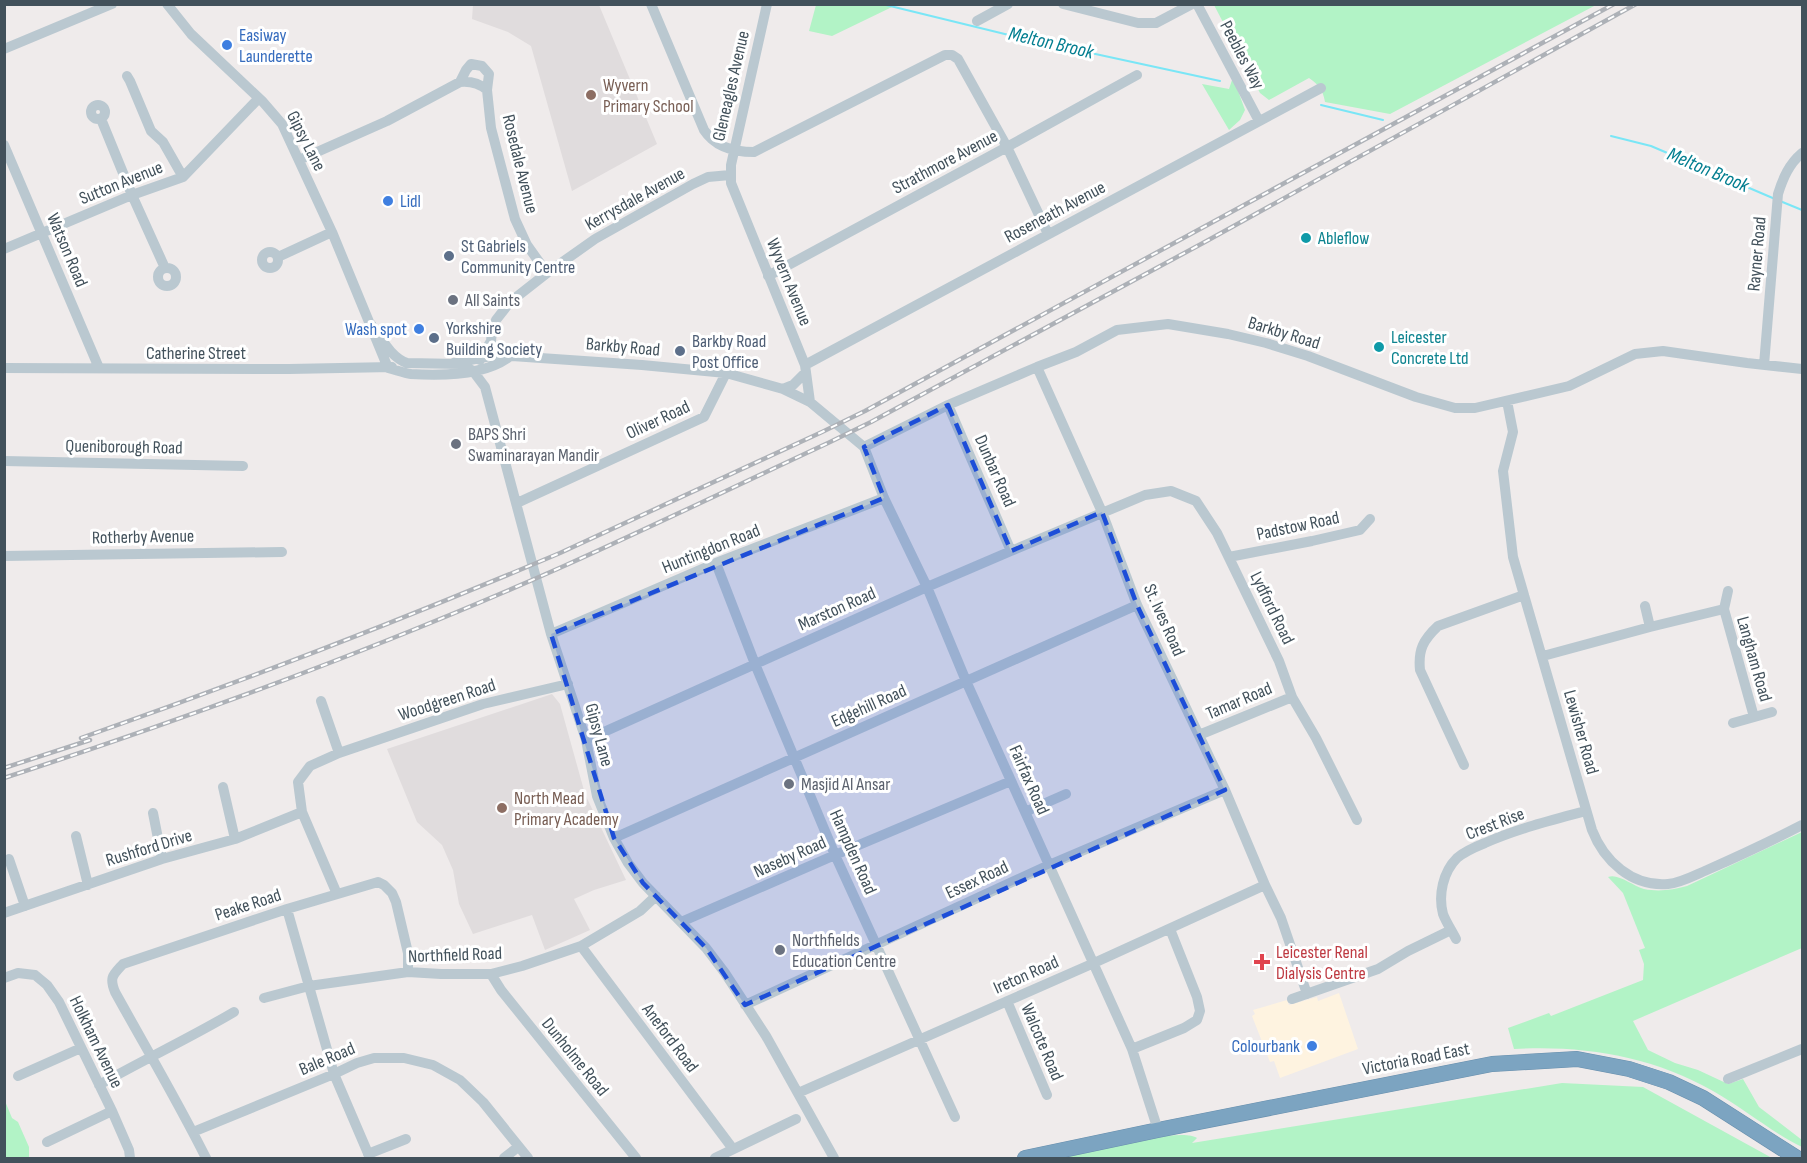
<svg xmlns="http://www.w3.org/2000/svg" width="1807" height="1163" font-family="'Sofia Sans Condensed',sans-serif">
	<style>
		.commercial { fill: #fef3e0 }
		.education { fill: #e0dcdd }
		.green { fill: #b2f3c6 }
		.lines { fill: none; stroke-linecap: round; stroke-linejoin: round }
		.stream { stroke: #7ae6f6; stroke-width: 2 }
		.highway-casing { stroke: #688fad; stroke-width: 16 }
		.minor { stroke: #bac8d0; stroke-width: 10 }
		.highway { stroke: #7ca4c1; stroke-width: 15 }
		.rail-casing { stroke: #adb1b7; stroke-width: 4.5 }
		.rail { stroke: #fff; stroke-width: 2; stroke-dasharray: 7; stroke-linecap: butt }
		.marked { fill: #1d4ed8; fill-opacity: 0.2; stroke: #1d4ed8; stroke-width: 4.5; stroke-dasharray: 12 8; stroke-linejoin: round }
		.shop-dot { fill: #3f7fe0; stroke: #fff; stroke-width: 2 }
		.education-dot { fill: #8d6e63; stroke: #fff; stroke-width: 2 }
		.culture-dot { fill: #0f9aa8; stroke: #fff; stroke-width: 2 }
		.service-dot { fill: #5c6f8a; stroke: #fff; stroke-width: 2 }
		.worship-dot { fill: #6b7280; stroke: #fff; stroke-width: 2 }
		.health-dot { fill: #e0444e; stroke: #fff; stroke-width: 2 }
		.labels { text-anchor: middle; dominant-baseline: central; stroke-width: 6; stroke-linejoin: round; paint-order: stroke }
		.shop-label { font-size: 18px; fill: #366cbe; stroke: #fff; text-anchor: start }
		.street-label { font-size: 18px; fill: #42515b; stroke: #fff }
		.education-label { font-size: 18px; fill: #785e54; stroke: #fff; text-anchor: start }
		.culture-label { font-size: 18px; fill: #0d838f; stroke: #fff; text-anchor: start }
		.service-label { font-size: 18px; fill: #4e5e75; stroke: #fff; text-anchor: start }
		.worship-label { font-size: 18px; fill: #5b616d; stroke: #fff; text-anchor: start }
		.health-label { font-size: 18px; fill: #be3a42; stroke: #fff; text-anchor: start }
		.water-label { font-size: 20px; font-style: italic; fill: #037e90; stroke: #fff }
	</style>
	<rect width="100%" height="100%" fill="#efebeb"/>
	<path class="commercial" d="M1339 993 1358 1049 1280 1078 1274 1061 1270 1062 1252 1016 1255 1014 1253 1010 1287 1000 1289 1005 1317 997 1318 1001Z"/>
	<path class="education" d="M473 5H599L657 144 572 191 531 46 508 32 472 19Z
		M552 694 560 704 585 794 626 880 594 890 574 899 590 930 545 950 532 915 473 934 459 904 453 870 442 845 417 822 387 749Z"/>
	<path class="green" d="M882 4 892 7 832 36 809 31 816 5Z
		M1214 5H1596L1390 114 1325 102C1323 90 1319 85 1309 78L1269 100 1260 93Z
		M1233 77 1245 110 1240 120 1229 130 1202 84 1229 89Z
		M1802 832V948L1633 1021 1648 1050 1675 1063 1698 1070 1728 1084 1743 1079 1759 1107 1802 1140V1147C1773 1133 1743 1108 1713 1091 1652 1056 1583 1045 1514 1049L1508 1028 1549 1013 1551 1016 1643 980 1644 964 1639 950 1645 948 1623 893 1608 877C1618 873 1633 886 1644 889 1658 892 1673 890 1687 886Z
		M1562 1083 1643 1087 1772 1158H1062C1085 1153 1181 1126 1197 1138L1192 1143Z
		M5 1101 12 1118 18 1122 29 1147V1158H5Z"/>
	<g class="lines">
		<path class="stream" d="M882 4 1017 37 1220 81
			M1321 105 1383 120
			M1611 136 1651 146 1775 199
			M1780 201 1802 210"/>
		<defs>
			<path id="highway" d="M1025 1158 1158 1130 1492 1064 1577 1059 1629 1069 1669 1082 1703 1098 1797 1158"/>
		</defs>
		<use href="#highway" class="highway-casing"/>
		<path class="minor" d="M167 4 191 34 263 102 282 124 332 232 388 368C396 370 404 373 411 374 441 376 485 375 509 357
			M651 4 704 130C715 147 735 152 754 152L945 55H952L958 59 1007 147 1048 234
			M767 4 731 165V183L805 365 810 402
			M1063 4 1138 23H1156L1192 4
			M1197 4 1259 121
			M977 21 1008 4
			M4 49 112 4
			M127 76 130 81 151 131 163 142 183 177
			M460 82 466 70 471 64 482 66 489 74 487 90
			M91 112a7 7 0 1 1 14 0a7 7 0 1 1-14 0Z
			M101 119 132 195 165 268
			M4 145 99 368
			M299 160 387 121 460 82C471 81 479 83 487 90L491 128 515 219 527 245 547 273
			M4 249 132 195 183 177 259 98
			M262 260a8 8 0 1 1 16 0a8 8 0 1 1-16 0Z
			M278 257 332 232
			M158 277a9 9 0 1 1 18 0a9 9 0 1 1-18 0Z
			M768 276 1007 147 1137 75
			M370 323C381 337 390 357 407 363L460 364 473 371 485 387 551 634 586 740 597 796 614 838 628 863 643 883 706 948 725 973 766 1036 834 1158
			M480 360 491 341 492 332 496 320 510 302 547 273 595 239 693 184 708 177 730 175
			M454 363 496 355 642 365 726 373 783 389 810 402 864 447 884 498 927 587 966 681 1132 1049 1158 1130
			M805 365 1321 88
			M1764 365 1778 194C1783 178 1789 164 1802 153
			M1037 367 1102 512 1137 605 1225 790 1265 885 1281 918 1307 994
			M4 368 289 369 392 367
			M783 389 793 385 806 372
			M1507 401 1513 432 1503 471 1513 557 1592 830C1604 861 1632 887 1668 884 1681 883 1695 875 1707 870 1739 856 1771 841 1802 825
			M948 405 1011 551
			M864 447 948 405 1037 367 1076 352 1117 330 1168 324 1228 334 1266 343 1308 356 1416 397 1455 408H1475L1569 386 1635 354 1663 351 1747 363 1802 369
			M4 461 243 466
			M517 503 704 417 726 373
			M4 556 282 552
			M1229 557 1312 541 1360 530 1370 519
			M716 563 755 664 835 855 955 1117
			M1645 606 1650 627
			M1724 609 1728 591
			M551 634 716 563 884 498
			M1543 656 1650 627 1724 609 1754 717
			M321 701 339 753
			M1733 723 1772 712
			M1199 735 1292 697
			M586 740 927 587 1011 551 1145 495 1171 491 1196 501 1217 533 1279 661 1292 697 1316 738 1357 820
			M1464 765 1420 670C1418 650 1423 640 1438 626L1524 595
			M223 787 235 839
			M1025 812 1066 794
			M153 813 162 859
			M76 836 88 885
			M614 838 1137 605
			M9 859 25 906
			M337 894 302 812 298 782 310 766 339 753 483 704 568 684
			M287 909 334 1074 370 1158
			M4 913 162 859 235 839 302 812
			M681 922 835 855 1011 781
			M1456 939C1452 931 1446 922 1443 914 1438 895 1443 872 1457 858 1465 851 1475 847 1485 843 1517 829 1552 820 1586 811
			M581 946 733 1149
			M491 974 501 990 636 1158
			M4 978 18 973 35 975 47 985 59 1002 112 1111 129 1150 130 1158
			M264 998 309 986 408 972 441 974H491L522 966 581 946 640 911 656 896
			M1292 999 1378 969 1408 951 1451 930
			M1007 1001 1047 1095
			M745 1005 1049 865 1225 790
			M1132 1049 1184 1028 1197 1020 1200 1011 1197 997 1170 929
			M18 1076 81 1048
			M1728 1079 1802 1049
			M99 1085C143 1060 190 1038 234 1012
			M798 1093 1094 963 1265 885
			M193 1132 334 1074 357 1063 374 1058H404L433 1065 460 1080 483 1102 528 1158
			M47 1142 112 1111
			M368 1154 406 1139
			M206 1158C178 1102 146 1048 115 992 109 977 113 975 123 964L287 909 378 882 384 885 392 893 396 902 408 953V972
			M504 1158 518 1147
			M715 1158 796 1119"/>
		<use href="#highway" class="highway"/>
		<defs>
			<path id="rail" d="M81 738C243 681 402 620 560 553L822 432 865 411 1614 4
				M4 768 90 740
				M4 778C194 716 382 647 564 566 653 526 740 484 828 443L871 422 1203 243 1636 4"/>
		</defs>
		<use href="#rail" class="rail-casing"/>
		<use href="#rail" class="rail"/>
	</g>
	<path class="marked" d="M948 405 1011 551 1102 512 1137 605 1225 790 745 1005 706 948 643 883 614 838 551 634 884 498 864 447Z"/>
	<g class="shop-dot">
		<circle cx="227" cy="45" r="6"/>
		<circle cx="388" cy="201" r="6"/>
		<circle cx="419" cy="329" r="6"/>
		<circle cx="1312" cy="1046" r="6"/>
	</g>
	<g class="education-dot">
		<circle cx="591" cy="95" r="6"/>
		<circle cx="502" cy="808" r="6"/>
	</g>
	<g class="culture-dot">
		<circle cx="1306" cy="238" r="6"/>
		<circle cx="1379" cy="347" r="6"/>
	</g>
	<g class="service-dot">
		<circle cx="449" cy="256" r="6"/>
		<circle cx="434" cy="338" r="6"/>
		<circle cx="680" cy="351" r="6"/>
	</g>
	<g class="worship-dot">
		<circle cx="453" cy="300" r="6"/>
		<circle cx="456" cy="444" r="6"/>
		<circle cx="789" cy="784" r="6"/>
		<circle cx="780" cy="950" r="6"/>
	</g>
	<path class="health-dot" d="M1259 953h6v6h6v6h-6v6h-6v-6h-6v-6h6z"/>
	<g class="labels">
		<g class="shop-label">
			<text x="239" y="35">Easiway<tspan x="239" dy="21">Launderette</tspan></text>
			<text x="400" y="201">Lidl</text>
			<text x="407" y="329" text-anchor="end">Wash spot</text>
			<text x="1300" y="1046" text-anchor="end">Colourbank</text>
		</g>
		<g class="street-label">
			<text transform="translate(1242 55) rotate(62)">Peebles Way</text>
			<text transform="translate(731 86) rotate(-77)">Gleneagles Avenue</text>
			<text transform="translate(306 141) rotate(63)">Gipsy Lane</text>
			<text transform="translate(945 162) rotate(-28)">Strathmore Avenue</text>
			<text transform="translate(520 164) rotate(76)">Rosedale Avenue</text>
			<text transform="translate(121 183) rotate(-22)">Sutton Avenue</text>
			<text transform="translate(635 199) rotate(-29)">Kerrysdale Avenue</text>
			<text transform="translate(1055 212) rotate(-28)">Roseneath Avenue</text>
			<text transform="translate(67 250) rotate(67)">Watson Road</text>
			<text transform="translate(1757 254) rotate(-85)">Rayner Road</text>
			<text transform="translate(789 282) rotate(68)">Wyvern Avenue</text>
			<text transform="translate(1284 333) rotate(17)">Barkby Road</text>
			<text transform="translate(623 347) rotate(5)">Barkby Road</text>
			<text x="196" y="353">Catherine Street</text>
			<text transform="translate(658 420) rotate(-25)">Oliver Road</text>
			<text transform="translate(124 447) rotate(1)">Queniborough Road</text>
			<text transform="translate(995 471) rotate(66)">Dunbar Road</text>
			<text transform="translate(1298 526) rotate(-12)">Padstow Road</text>
			<text transform="translate(143 537) rotate(-1)">Rotherby Avenue</text>
			<text transform="translate(711 549) rotate(-22)">Huntingdon Road</text>
			<text transform="translate(1272 608) rotate(64)">Lydford Road</text>
			<text transform="translate(837 609) rotate(-24)">Marston Road</text>
			<text transform="translate(1164 620) rotate(66)">St. Ives Road</text>
			<text transform="translate(1754 659) rotate(74)">Langham Road</text>
			<text transform="translate(447 700) rotate(-18)">Woodgreen Road</text>
			<text transform="translate(1239 701) rotate(-23)">Tamar Road</text>
			<text transform="translate(869 706) rotate(-24)">Edgehill Road</text>
			<text transform="translate(1581 732) rotate(74)">Lewisher Road</text>
			<text transform="translate(599 735) rotate(75)">Gipsy Lane</text>
			<text transform="translate(1029 780) rotate(66)">Fairfax Road</text>
			<text transform="translate(1495 824) rotate(-21)">Crest Rise</text>
			<text transform="translate(149 848) rotate(-17)">Rushford Drive</text>
			<text transform="translate(853 852) rotate(66)">Hampden Road</text>
			<text transform="translate(790 857) rotate(-24)">Naseby Road</text>
			<text transform="translate(977 880) rotate(-25)">Essex Road</text>
			<text transform="translate(248 905) rotate(-18)">Peake Road</text>
			<text transform="translate(455 955) rotate(-2)">Northfield Road</text>
			<text transform="translate(1026 975) rotate(-24)">Ireton Road</text>
			<text transform="translate(670 1038) rotate(53)">Aneford Road</text>
			<text transform="translate(96 1042) rotate(64)">Holkham Avenue</text>
			<text transform="translate(1042 1042) rotate(67)">Walcote Road</text>
			<text transform="translate(575 1057) rotate(51)">Dunholme Road</text>
			<text transform="translate(327 1059) rotate(-23)">Bale Road</text>
			<text transform="translate(1416 1059) rotate(-11)">Victoria Road East</text>
		</g>
		<g class="education-label">
			<text x="603" y="85">Wyvern<tspan x="603" dy="21">Primary School</tspan></text>
			<text x="514" y="798">North Mead<tspan x="514" dy="21">Primary Academy</tspan></text>
		</g>
		<g class="culture-label">
			<text x="1318" y="238">Ableflow</text>
			<text x="1391" y="337">Leicester<tspan x="1391" dy="21">Concrete Ltd</tspan></text>
		</g>
		<g class="service-label">
			<text x="461" y="246">St Gabriels<tspan x="461" dy="21">Community Centre</tspan></text>
			<text x="446" y="328">Yorkshire<tspan x="446" dy="21">Building Society</tspan></text>
			<text x="692" y="341">Barkby Road<tspan x="692" dy="21">Post Office</tspan></text>
		</g>
		<g class="worship-label">
			<text x="465" y="300">All Saints</text>
			<text x="468" y="434">BAPS Shri<tspan x="468" dy="21">Swaminarayan Mandir</tspan></text>
			<text x="801" y="784">Masjid Al Ansar</text>
			<text x="792" y="940">Northfields<tspan x="792" dy="21">Education Centre</tspan></text>
		</g>
		<g class="health-label">
			<text x="1276" y="952">Leicester Renal<tspan x="1276" dy="21">Dialysis Centre</tspan></text>
		</g>
		<g class="water-label">
			<text transform="translate(1051 43) rotate(13)">Melton Brook</text>
			<text transform="translate(1708 170) rotate(23)">Melton Brook</text>
		</g>
	</g>
	<rect width="1807" height="1163" fill="none" stroke="#42515b" stroke-width="12"/>
</svg>
